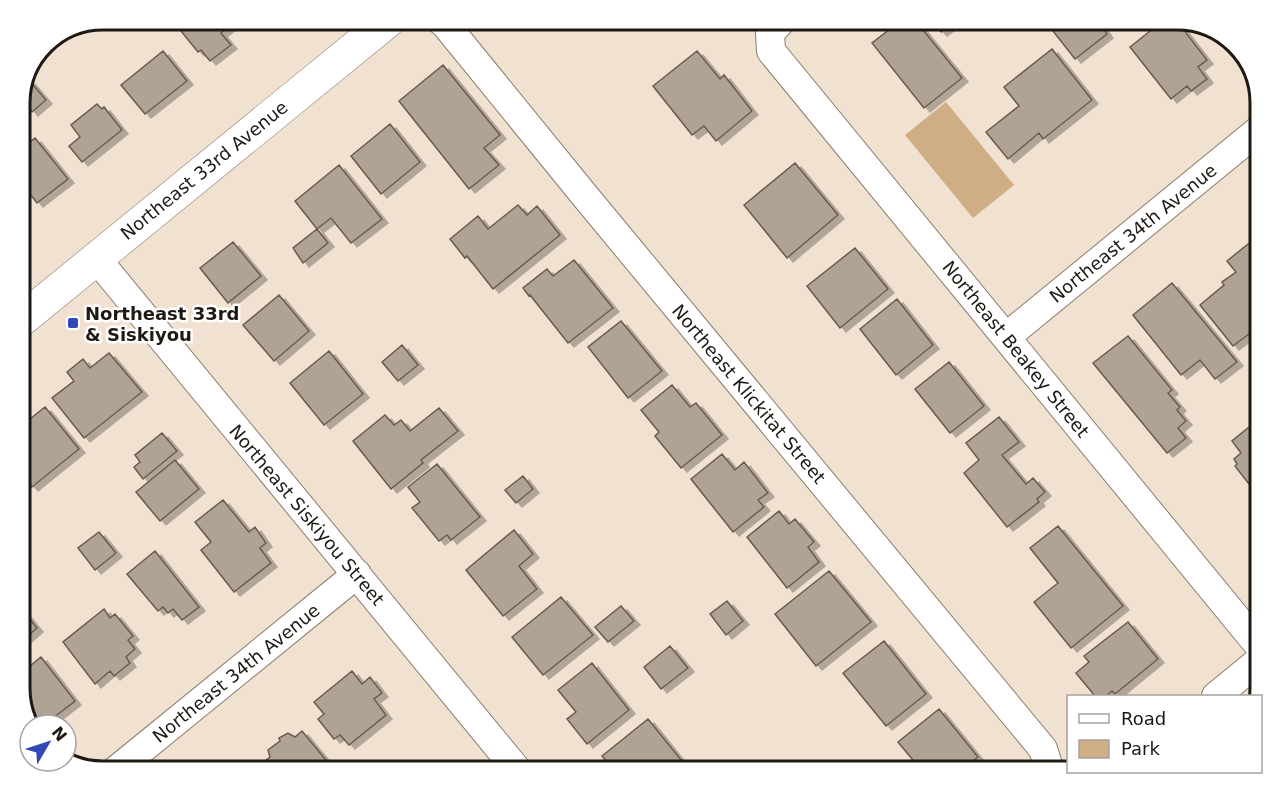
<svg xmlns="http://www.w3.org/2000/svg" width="1280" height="791" font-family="'DejaVu Sans',sans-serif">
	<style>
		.green { fill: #cfad85 }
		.building { fill: #b1a393; stroke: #685b4d; stroke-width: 1.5; filter: url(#shadow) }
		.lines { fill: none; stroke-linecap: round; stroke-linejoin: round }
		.street-casing { stroke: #8a7c6d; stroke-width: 30 }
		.secondary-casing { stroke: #8a7c6d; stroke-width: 34 }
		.street { stroke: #fff; stroke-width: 28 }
		.secondary { stroke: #fff; stroke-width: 33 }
		.poi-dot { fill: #3247b8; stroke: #fff; stroke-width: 2 }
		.labels { text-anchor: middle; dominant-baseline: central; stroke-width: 5; stroke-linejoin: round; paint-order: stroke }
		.street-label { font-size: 18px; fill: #1e1913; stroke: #fff }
		.poi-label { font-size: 18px; font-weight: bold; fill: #1e1913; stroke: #fff; text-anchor: start }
		.rim { fill: none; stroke: #1e1913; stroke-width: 3 }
	</style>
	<defs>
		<filter id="shadow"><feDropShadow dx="6" dy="4" stdDeviation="0" flood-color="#0004"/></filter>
	</defs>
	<rect width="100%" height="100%" fill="#f1e1d1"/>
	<path class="green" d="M946 102 1014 185 973 218 905 135Z"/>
	<path class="building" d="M172 20H226L231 25 221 33 231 45 210 61 201 50 198 52Z
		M902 20H915L962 78 924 108 872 43Z
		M930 20H957L941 32Z
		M1058 20H1097L1107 34 1075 59 1049 26Z
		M1164 20H1176L1207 60 1198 67 1207 79 1191 91 1187 86 1171 99 1130 47Z
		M1052 49 1092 100 1043 139 1039 133 1008 159 986 132 1019 106 1004 87Z
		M163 51 187 81 145 114 121 85Z
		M697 51 720 79 724 75 752 111 716 141 704 126 692 135 653 86Z
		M443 65 500 135 484 148 499 165 469 189 399 101Z
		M29 80 46 100 32 112 20 97Z
		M97 104 102 109 104 107 122 130 82 162 69 146 80 137 71 125Z
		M390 124 420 162 381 194 351 156Z
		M35 138 68 179 37 203 20 181V150Z
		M795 163 838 215 787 258 744 205Z
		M339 165 382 219 351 243 331 218 317 229 295 201Z
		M518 205 527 215 537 206 560 235 493 289 467 256 465 258 450 239 478 216 488 229Z
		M317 229 328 243 303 263 293 248Z
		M1258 236 1260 239V329L1255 334 1253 331 1233 346 1200 305 1224 285 1222 282 1236 272 1227 261Z
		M233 242 261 276 228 303 200 268Z
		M855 248 888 289 840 328 807 286Z
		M574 260 613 308 568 343 530 295 529 296 523 288 547 269 553 276Z
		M1172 283 1237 362 1215 379 1200 360 1181 375 1133 315Z
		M279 295 309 331 274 361 243 325Z
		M897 299 933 345 896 375 860 329Z
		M621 321 662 371 628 398 588 347Z
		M1128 336 1172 390 1168 393 1180 407 1177 410 1186 421 1178 428 1186 438 1167 453 1093 363Z
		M402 345 418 365 398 381 382 362Z
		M329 351 363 394 324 425 290 383Z
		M109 353 142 392 84 438 52 398 74 381 67 372 83 359 90 368Z
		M949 362 984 406 950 433 915 389Z
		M672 385 690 407 696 403 722 435 681 468 655 436 659 432 641 410Z
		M45 407 79 449 32 487 20 471V440L23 437 20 433V427Z
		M439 408 458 431 421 460 423 463 391 489 353 441 385 415 394 425 401 420 410 431Z
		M999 417 1019 442 1002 455 1026 484 1033 478 1045 492 1037 499 1039 502 1007 527 964 473 979 460 966 443Z
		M1259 419 1260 421V498L1235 466 1237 464 1234 459 1241 453 1232 441Z
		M162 433 177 451 143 479 134 467 140 462 135 455Z
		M722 454 735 470 744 462 768 493 758 500 764 507 733 532 691 479Z
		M175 460 199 489 160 521 136 492Z
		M437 464 480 517 451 540 447 535 439 541 412 508 420 502 408 487Z
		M523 476 533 489 516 503 505 490Z
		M223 500 249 532 255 527 266 543 260 548 271 563 234 592 201 550 211 542 195 522Z
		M779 511 789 524 795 519 814 542 808 547 819 562 787 588 747 537Z
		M1058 526 1123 606 1071 648 1034 602 1058 583 1030 548Z
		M514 530 533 554 519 566 537 589 503 616 466 570Z
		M99 532 116 553 95 570 78 548Z
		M155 551 199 607 182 620 173 609 168 613 163 607 158 611 127 574Z
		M829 571 871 622 816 666 775 614Z
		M561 597 593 635 543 675 512 637Z
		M727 601 743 621 726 635 710 614Z
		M621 606 634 621 608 642 595 627Z
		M20 607 37 628 20 643Z
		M104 609 110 618 115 614 133 636 128 640 135 649 126 657 130 663 114 676 110 671 95 684 63 642Z
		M1128 622 1158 659 1115 694 1112 691 1106 696H1095L1076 673 1089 662 1084 656Z
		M884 641 926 694 886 726 843 673Z
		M670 646 688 668 661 689 644 667Z
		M41 657 75 701 44 725H33L27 717 20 693V674Z
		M592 663 629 710 587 744 567 719 576 712 558 690Z
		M352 671 362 684 370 677 382 693 374 699 386 715 349 745 340 735 334 739 318 719 324 714 314 702Z
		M939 709 978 757 960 771H954L952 770 950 771H922L898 742Z
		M648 719 686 766 679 771H615L602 756Z
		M302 731 335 771H261L257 767 270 757 268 750 280 741 279 738 288 733 295 737Z"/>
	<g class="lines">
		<defs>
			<path id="street" d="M440 20 445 24 585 196 1043 749 1050 771
				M782 20 770 33 771 51 1260 647
				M96 258 518 771
				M1006 337 1260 129
				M1216 696 1260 660
				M115 771 357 574"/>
			<path id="secondary" d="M20 321 389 20"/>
		</defs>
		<use href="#street" class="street-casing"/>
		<use href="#secondary" class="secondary-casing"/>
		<use href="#street" class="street"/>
		<use href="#secondary" class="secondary"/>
	</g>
	<rect class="poi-dot" x="67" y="317" width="12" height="12" rx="3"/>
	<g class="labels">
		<g class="street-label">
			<text transform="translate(204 170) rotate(-39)">Northeast 33rd Avenue</text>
			<text transform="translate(1133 233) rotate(-39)">Northeast 34th Avenue</text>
			<text transform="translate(1016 349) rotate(51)">Northeast Beakey Street</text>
			<text transform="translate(749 394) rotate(50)">Northeast Klickitat Street</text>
			<text transform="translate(307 515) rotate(50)">Northeast Siskiyou Street</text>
			<text transform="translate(236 673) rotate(-39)">Northeast 34th Avenue</text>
		</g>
		<g class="poi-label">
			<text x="85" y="313">Northeast 33rd<tspan x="85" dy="21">&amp; Siskiyou</tspan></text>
		</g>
	</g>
	<path d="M0 0H1280V791H0ZM103 30H1177A73 73 0 0 1 1250 103V688A73 73 0 0 1 1177 761H103A73 73 0 0 1 30 688V103A73 73 0 0 1 103 30Z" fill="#fff" fill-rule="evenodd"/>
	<path class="rim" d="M103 30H1177A73 73 0 0 1 1250 103V688A73 73 0 0 1 1177 761H103A73 73 0 0 1 30 688V103A73 73 0 0 1 103 30Z"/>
	<rect x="1067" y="695" width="195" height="78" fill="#ffffff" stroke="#a5a3a1" stroke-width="1.5"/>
	<rect x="1079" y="714" width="30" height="9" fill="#ffffff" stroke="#a5a3a1" stroke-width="1.5"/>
	<text x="1121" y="725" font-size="18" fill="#1e1913">Road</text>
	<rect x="1079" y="740" width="30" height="18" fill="#cfad85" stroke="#a5a3a1" stroke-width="1.5"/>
	<text x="1121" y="755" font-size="18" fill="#1e1913">Park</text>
	<g transform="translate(48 743) rotate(51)"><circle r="28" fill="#ffffff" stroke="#a5a3a1" stroke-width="1.5"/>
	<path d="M0-4.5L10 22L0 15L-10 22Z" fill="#3247b8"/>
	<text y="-9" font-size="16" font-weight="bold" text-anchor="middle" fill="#1e1913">N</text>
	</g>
</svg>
